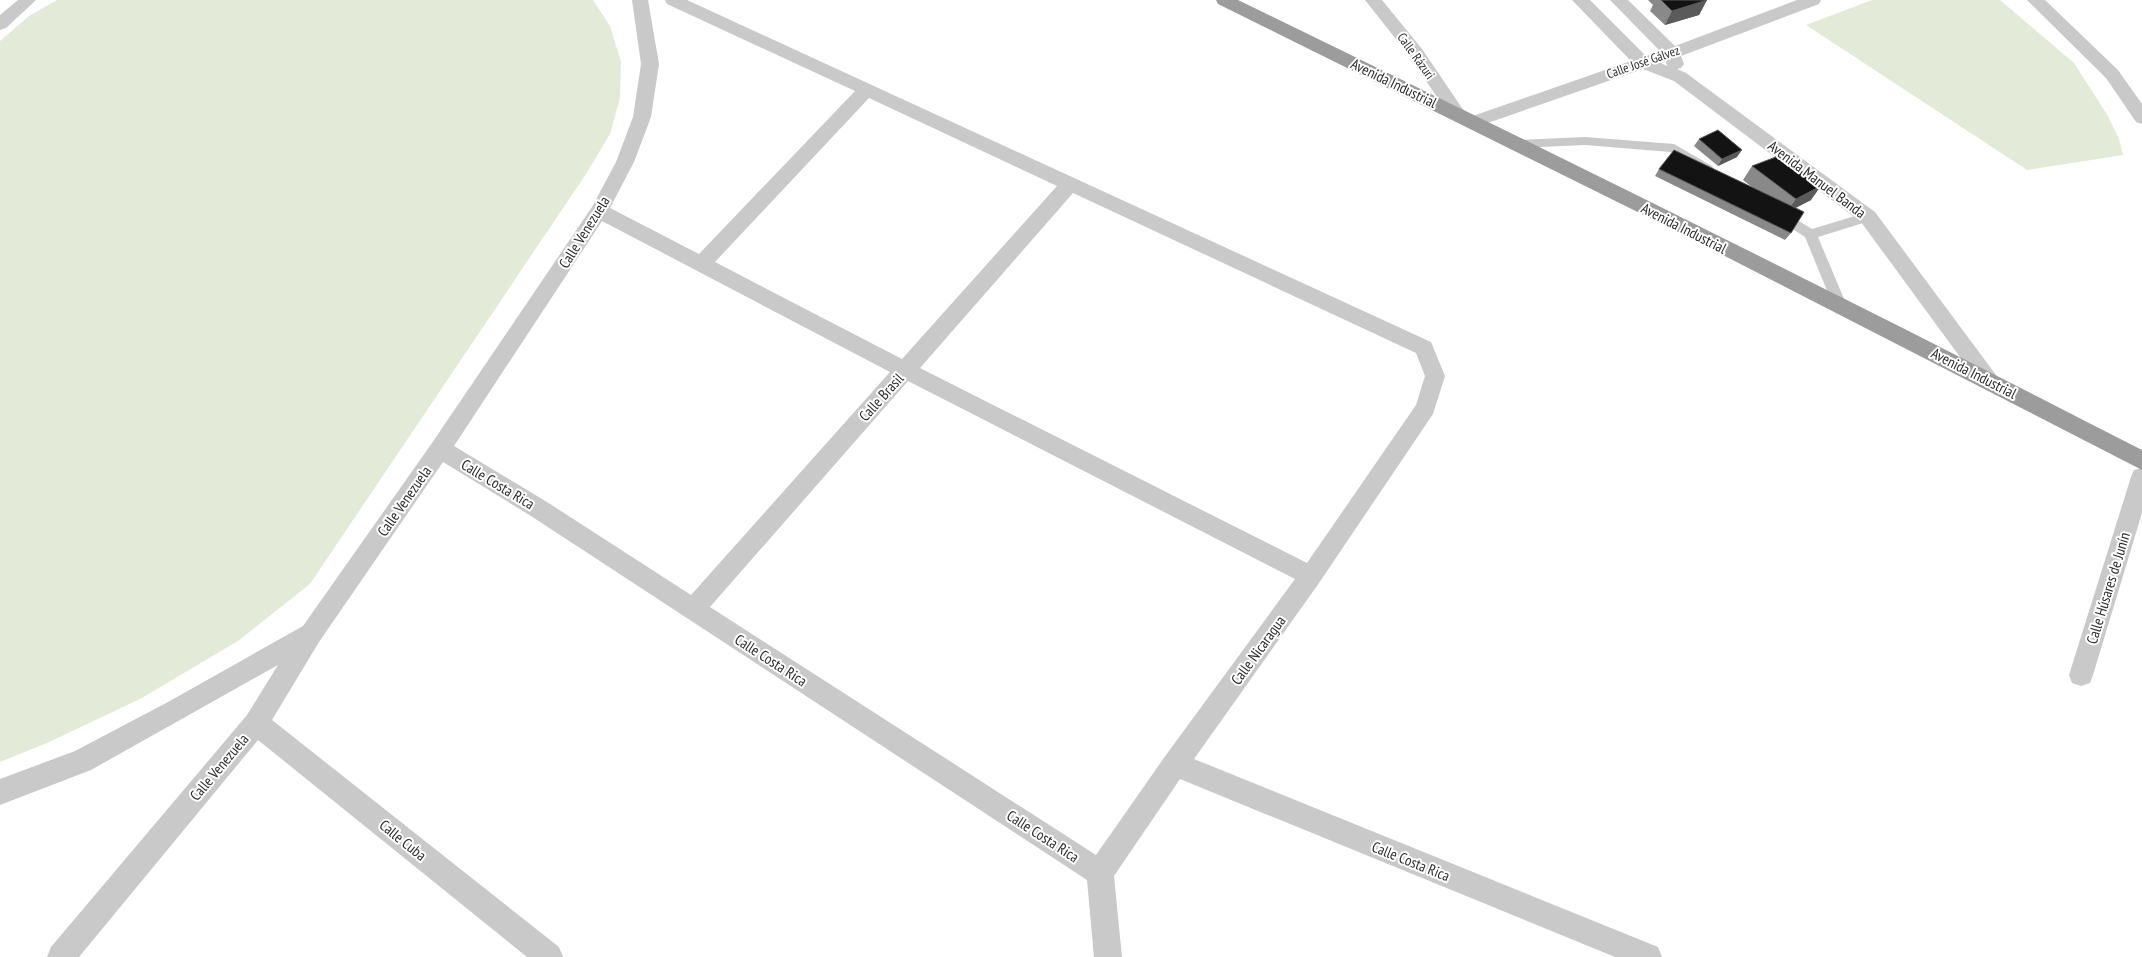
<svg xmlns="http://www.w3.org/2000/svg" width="2142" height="957" font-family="'PT Sans Narrow',sans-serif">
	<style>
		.green { fill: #e3ebd8 }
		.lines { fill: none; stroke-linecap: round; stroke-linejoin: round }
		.service { fill: #c9c9c9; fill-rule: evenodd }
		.minor { fill: #c9c9c9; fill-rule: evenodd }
		.trunk { fill: #9c9c9c; fill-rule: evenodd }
		.wall { fill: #898989 }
		.shaded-wall { fill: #5a5a5a }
		.building { fill: #131313; stroke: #5a5a5a }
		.labels { text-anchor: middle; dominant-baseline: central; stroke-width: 4; stroke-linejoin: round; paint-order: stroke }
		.far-street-label { font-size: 13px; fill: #2c2c2c; stroke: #fff }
		.street-label { font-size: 15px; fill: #2c2c2c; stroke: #fff }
	</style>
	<rect width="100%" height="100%" fill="#fff"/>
	<path class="green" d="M57 0H593L610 26 621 62 620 98 610 134 586 174 310 584 238 641 140 699 47 743 0 762V41L29 16Z
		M1872 0H2000L2074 63 2108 116 2119 139 2123 155 2027 170 1806 25Z"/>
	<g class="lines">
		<path class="service" d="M1585 137 1674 144 1712 166 1714 169 1712 172H1704L1671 152 1585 145 1516 148 1510 144 1516 140Z
			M1779 209 1812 229 1868 212 1873 214 1874 217 1873 220 1818 237 1847 306 1845 310 1840 311 1835 310 1805 237 1774 217 1773 214 1774 211Z"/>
		<path class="minor" d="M18 0H36L6 28 0 30V15Z
			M632 0H648L659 64 651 117 634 162 610 208 699 254 855 91 667 4 665 0H687L1431 342 1445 376 1433 414 1319 583 1194 759 1658 947 1662 957H1615L1180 779 1114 876 1122 957H1094L1087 880 531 516 443 462 319 642 272 720 559 947 563 957H527L258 740 79 957H47L51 947 247 715 278 665 91 770 0 805V779L75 751 168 702 303 626 432 443 592 207 616 162 633 117 641 64ZM869 98 1057 186 902 359 715 262ZM1073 193 1416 353 1425 376 1416 405 1307 563 920 368ZM602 221 890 372 691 595 547 502 454 446ZM908 381 1295 579 1166 755 1096 855 710 607Z
			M1365 0H1382L1422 49 1466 114 1463 118 1457 120 1451 118 1410 57Z
			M1572 0H1590L1646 56 1660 51 1610 0H1628L1675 46 1797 0H1821L1819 4 1681 56 1684 64 1681 68 1677 69 1686 73 1875 212 1996 375 1999 381 1996 387 1989 389 1982 387 1861 222 1674 81 1643 69 1479 126 1473 128 1467 126 1464 122 1467 118 1631 61ZM1666 61 1667 66 1661 63Z
			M2027 0H2045L2118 70 2142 104V124L2136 122 2106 78Z
			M2142 468V513L2093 675 2090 683 2081 686 2072 683 2069 675 2131 477 2134 470Z"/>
		<path class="trunk" d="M1216 0H1238C1541 147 1843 296 2142 450V470L1678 232 1218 4Z"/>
	</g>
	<path class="wall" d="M1648 0H1707L1699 15 1665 25 1650 11 1653 5Z
		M1699 139 1737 157 1718 166 1694 146Z
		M1752 166 1811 200 1795 208 1791 233 1785 240 1655 176 1659 169 1753 188 1743 180Z"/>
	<path class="shaded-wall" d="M1707 0 1699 15 1665 25 1672 11Z
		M1742 150 1737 157 1718 166 1722 159Z
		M1821 186 1811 200 1786 213 1796 199Z"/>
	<path class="building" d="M1661 0H1707L1672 11Z
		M1718 130 1742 150 1722 159 1699 139Z
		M1674 150 1804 212 1791 233 1659 169Z
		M1781 155 1821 186 1796 199 1752 166Z"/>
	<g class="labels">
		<g class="far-street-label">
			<text transform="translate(1416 56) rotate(54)">Calle Rázuri</text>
			<text transform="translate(1643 62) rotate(-19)">Calle José Gálvez</text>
		</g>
		<g class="street-label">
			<text transform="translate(1394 83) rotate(26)">Avenida Industrial</text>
			<text transform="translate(1817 179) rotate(37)">Avenida Manuel Banda</text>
			<text transform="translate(1684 228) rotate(27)">Avenida Industrial</text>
			<text transform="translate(584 232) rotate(-58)">Calle Venezuela</text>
			<text transform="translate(1974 373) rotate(27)">Avenida Industrial</text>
			<text transform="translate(881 397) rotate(-48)">Calle Brasil</text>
			<text transform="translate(498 484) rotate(31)">Calle Costa Rica</text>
			<text transform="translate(404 501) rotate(-55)">Calle Venezuela</text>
			<text transform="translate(2108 588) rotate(-73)">Calle Húsares de Junín</text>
			<text transform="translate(1258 650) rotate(-54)">Calle Nicaragua</text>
			<text transform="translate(771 660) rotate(33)">Calle Costa Rica</text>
			<text transform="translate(219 767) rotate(-50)">Calle Venezuela</text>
			<text transform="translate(1043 836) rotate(33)">Calle Costa Rica</text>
			<text transform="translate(403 840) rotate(39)">Calle Cuba</text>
			<text transform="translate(1411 861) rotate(22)">Calle Costa Rica</text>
		</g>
	</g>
</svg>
